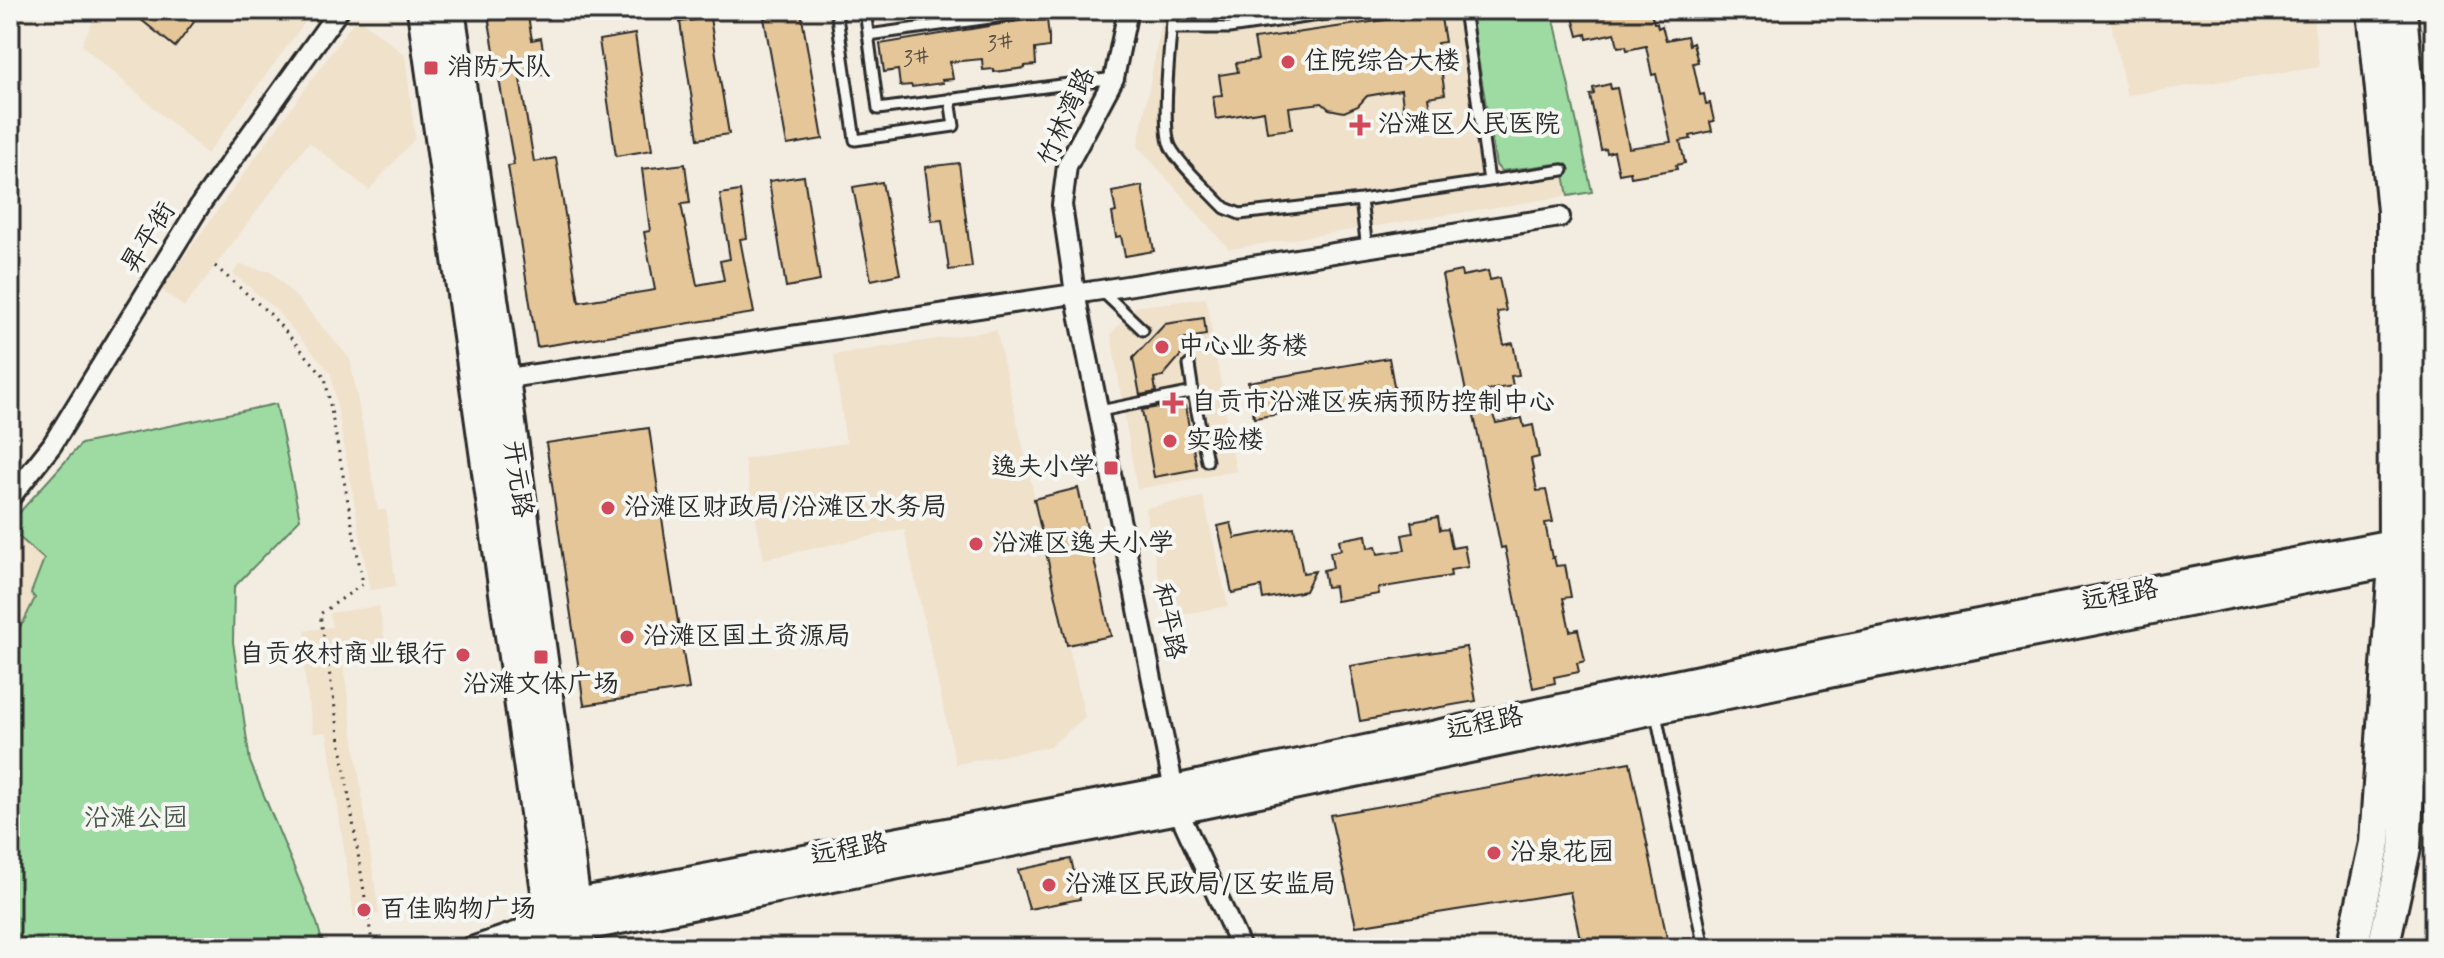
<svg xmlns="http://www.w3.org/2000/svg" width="2444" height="958" font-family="Mynerve,'LXGW WenKai TC',sans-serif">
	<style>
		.built { fill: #efe1ca }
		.green { fill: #9edba2; stroke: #648366; stroke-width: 2 }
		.building { fill: #e5c698; stroke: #2b2b2b; stroke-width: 2 }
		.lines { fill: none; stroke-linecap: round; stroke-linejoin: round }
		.service-casing { stroke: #2b2b2b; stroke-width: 15 }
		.minor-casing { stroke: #2b2b2b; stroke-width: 24 }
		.tertiary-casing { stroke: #2b2b2b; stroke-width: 28 }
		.secondary-casing { stroke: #2b2b2b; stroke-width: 32 }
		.primary-casing { stroke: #2b2b2b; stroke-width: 36 }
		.trunk-casing { stroke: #2b2b2b; stroke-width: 36 }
		.path { stroke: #2b2b2b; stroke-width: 3; stroke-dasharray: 2 6; stroke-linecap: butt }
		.service { stroke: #f6f6f2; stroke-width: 9 }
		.minor { stroke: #f6f6f2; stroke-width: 18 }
		.tertiary { stroke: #f6f6f2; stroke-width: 22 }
		.secondary { stroke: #f6f6f2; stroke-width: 26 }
		.primary { stroke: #f6f6f2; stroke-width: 30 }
		.trunk { stroke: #f6f6f2; stroke-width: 30 }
		.poi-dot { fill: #d1495b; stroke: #f6f6f2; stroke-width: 3 }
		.labels { text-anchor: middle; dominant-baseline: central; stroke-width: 8; stroke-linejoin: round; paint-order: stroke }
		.number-label { font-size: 22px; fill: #5a5246 }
		.poi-label { font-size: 26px; fill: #2b2b2b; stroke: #f6f6f2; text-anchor: start }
		.street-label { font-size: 26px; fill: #2b2b2b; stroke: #f6f6f2 }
		.park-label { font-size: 26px; fill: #485749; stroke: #f6f6f2 }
	</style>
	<rect width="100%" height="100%" fill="#f3ece0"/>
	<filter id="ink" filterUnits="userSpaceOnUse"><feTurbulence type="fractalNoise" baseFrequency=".0125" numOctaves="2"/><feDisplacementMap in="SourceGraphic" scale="16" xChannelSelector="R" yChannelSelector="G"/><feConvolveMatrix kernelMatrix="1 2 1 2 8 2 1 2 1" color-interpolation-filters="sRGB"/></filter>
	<g filter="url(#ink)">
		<path class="built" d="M98 10H314L207 154 82 45Z
			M1164 10H1552L1592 192 1229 249 1138 146Z
			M2108 10H2312L2319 67 2127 95Z
			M357 17 405 55 415 138 369 190 309 142 184 307 161 289Z
			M240 265 271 272 298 299 350 359 378 510H386L396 586 370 590 331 373 275 309 233 273Z
			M1206 298 1236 471 1137 489 1111 334 1135 307Z
			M996 330 1085 717 1049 747 956 764 904 529 764 559 744 459 846 443 834 355Z
			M1203 497 1228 606 1167 617 1145 508Z
			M10 529 44 559 31 593 35 598 23 623 10 637Z
			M379 606 385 644 341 650 379 914 354 917 327 732 313 733 301 648 307 647 305 631 332 627 330 613Z"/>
		<path class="green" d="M1183 10H1277L1278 12 1198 22 1190 18Z
			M1470 10H1495L1496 12 1511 10H1552L1592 192 1568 196 1562 163 1501 171 1496 165Z
			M276 404 300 519 234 587 233 642 250 762 317 923 324 948H10V637L23 623 35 598 31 593 44 559 10 529V523L81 444Z"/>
		<path class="building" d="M129 10H178L194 22 175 47Z
			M487 10H527L532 40 541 38 547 74 520 79 534 162 556 158 579 302 655 290 644 232 650 231 642 169 685 164 690 203 681 204 697 285 724 280 720 261 730 259 720 194 740 191 747 238 740 239 754 313 537 347 508 166 514 165Z
			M1571 10H1650L1654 23H1657L1658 28 1662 26 1666 40 1687 36 1689 45 1693 43 1698 62 1693 63 1700 95 1704 94 1706 104 1710 103 1714 121 1710 122 1712 131 1690 136 1691 139 1680 141 1685 163 1676 165 1677 169 1631 177 1630 172 1619 174 1614 151 1607 153 1606 149 1601 150 1590 95 1594 94 1593 88 1610 84 1611 89 1617 88 1629 148 1671 142 1656 74 1652 75 1646 46 1627 50 1626 46 1618 47 1615 33 1587 39 1586 34 1578 36Z
			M801 12 823 139 787 145 764 18Z
			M1440 12 1445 42 1437 43 1445 94 1428 97 1431 118 1405 122 1401 90 1367 96 1358 106 1344 112 1329 109 1322 103 1289 107 1292 129 1267 132 1264 111 1216 119 1213 96 1222 95 1219 75 1238 72 1236 63 1258 60 1254 39Z
			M710 18 729 134 698 139 680 22Z
			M1032 19V21L1047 20 1049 36V47L1035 49 1036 65 1025 66V68L994 72V69L983 70 982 59 950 62 953 79 942 80 943 83 912 87 911 85 900 86 898 70 884 72 880 44Z
			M635 34 652 150 616 156 599 40Z
			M959 163 972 267 949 270 942 220 932 221 925 167Z
			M804 176 820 281 786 287 769 181Z
			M882 182 900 274 871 280 853 187Z
			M1142 186 1154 251 1125 256 1121 236 1116 237 1112 213 1116 212 1112 192Z
			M1461 271 1462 276 1488 271 1490 280 1499 278 1506 311 1497 312 1504 345 1513 343 1519 375 1511 376 1513 386 1488 390 1494 418 1496 423 1522 418 1524 427 1533 425 1539 457 1531 459 1537 491 1546 490 1553 522 1545 523 1552 558 1554 557 1556 566 1565 565 1571 597 1563 598 1570 631 1578 629 1585 661 1577 663 1579 672 1554 677 1555 683 1533 688 1505 547 1501 548 1471 401 1468 402 1442 275Z
			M1204 318 1206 335 1181 339 1182 354 1163 376 1154 378 1156 392 1140 395 1133 358 1165 324Z
			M1389 358 1396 397 1331 408V411L1313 414 1312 409 1254 418 1248 382Z
			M1185 406 1197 469 1154 477 1142 410 1159 407V410Z
			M649 428 670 573 689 689 584 705 546 443Z
			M1078 488 1111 636 1067 645 1034 499Z
			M1438 517 1440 530 1448 529 1452 548 1464 546 1468 567 1450 570 1451 576 1378 588 1379 594 1336 601 1334 586 1326 587 1323 570 1333 568 1330 552 1341 550 1339 540 1366 535 1368 548 1376 546 1378 554 1405 550 1402 535 1413 533 1411 522Z
			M1231 523 1235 538 1294 527 1303 573 1315 571 1305 591 1263 599 1261 587 1232 593 1218 526Z
			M1466 647 1476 701 1360 721 1350 666Z
			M1630 762 1669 948H1582L1570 892 1356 926 1330 815Z
			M1071 859 1080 899 1029 909 1018 870Z"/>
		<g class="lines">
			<defs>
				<path id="service" d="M836 10 855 140 954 126 950 99
					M865 10 878 109 1114 78
					M1173 10C1171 36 1160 129 1171 148 1181 166 1203 185 1217 200L1225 208 1240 214 1361 200 1367 249
					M1464 10 1489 181
					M1171 28H1229L1355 10
					M868 35 1026 13V10
					M1361 200 1563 170
					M1102 291 1143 330
					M1189 365 1193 392
					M1100 411 1193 392 1207 461
					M1656 714 1704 948"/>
				<path id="minor" d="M1128 10 1114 78 1067 166 1062 205 1075 293 1178 810 1241 948
					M495 380 1101 290 1560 217
					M10 498 52 445 202 202 339 10
					M468 948 524 929"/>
				<path id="tertiary" d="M548 907 524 929 552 933"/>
				<path id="secondary" d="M556 906 1174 789 1828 652 2413 539
					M559 932 1178 810 1833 673 2411 559"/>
				<path id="primary" d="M423 10 555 948
					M449 10 504 379 581 948"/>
				<path id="trunk" d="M2352 948 2375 843 2394 563 2393 211 2373 10
					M2383 948 2405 848 2421 558 2418 206 2401 10"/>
			</defs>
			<use href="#service" class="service-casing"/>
			<use href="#minor" class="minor-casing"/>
			<use href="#tertiary" class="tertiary-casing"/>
			<use href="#secondary" class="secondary-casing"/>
			<use href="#primary" class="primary-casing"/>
			<use href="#trunk" class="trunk-casing"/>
			<path class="path" d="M215 266 270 314 325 377 363 584 320 614 373 948"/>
			<use href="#service" class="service"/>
			<use href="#minor" class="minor"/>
			<use href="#tertiary" class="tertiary"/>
			<use href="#secondary" class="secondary"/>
			<use href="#primary" class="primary"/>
			<use href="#trunk" class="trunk"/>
		</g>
	</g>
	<g class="poi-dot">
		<circle cx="1288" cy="62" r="8"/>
		<rect x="423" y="60" width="16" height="16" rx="4"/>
		<path d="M1356 113h8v8h8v8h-8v8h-8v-8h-8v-8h8z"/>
		<circle cx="1162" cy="347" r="8"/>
		<path d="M1169 391h8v8h8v8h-8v8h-8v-8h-8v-8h8z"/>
		<circle cx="1170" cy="441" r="8"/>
		<rect x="1103" y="460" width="16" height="16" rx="4"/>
		<circle cx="608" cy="508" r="8"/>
		<circle cx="976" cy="544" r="8"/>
		<circle cx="627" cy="637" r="8"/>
		<circle cx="463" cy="655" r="8"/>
		<rect x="533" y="649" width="16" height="16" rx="4"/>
		<circle cx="1494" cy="853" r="8"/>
		<circle cx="1049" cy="885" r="8"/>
		<circle cx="364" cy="910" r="8"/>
	</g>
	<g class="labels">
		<g class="number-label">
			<text x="1000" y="45">3#</text>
			<text x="916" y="60">3#</text>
		</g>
		<g class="poi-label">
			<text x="1304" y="62">住院综合大楼</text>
			<text x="447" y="68">消防大队</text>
			<text x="1378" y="125">沿滩区人民医院</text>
			<text x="1178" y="347">中心业务楼</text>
			<text x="1191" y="403">自贡市沿滩区疾病预防控制中心</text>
			<text x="1186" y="441">实验楼</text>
			<text x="1095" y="468" text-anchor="end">逸夫小学</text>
			<text x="624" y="508">沿滩区财政局/沿滩区水务局</text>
			<text x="992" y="544">沿滩区逸夫小学</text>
			<text x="643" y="637">沿滩区国土资源局</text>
			<text x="447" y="655" text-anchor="end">自贡农村商业银行</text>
			<text x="541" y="685" text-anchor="middle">沿滩文体广场</text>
			<text x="1510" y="853">沿泉花园</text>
			<text x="1065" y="885">沿滩区民政局/区安监局</text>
			<text x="380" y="910">百佳购物广场</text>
		</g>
		<g class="street-label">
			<text transform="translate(1067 117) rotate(-66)">竹林湾路</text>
			<text transform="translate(149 238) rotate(-58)">昇平街</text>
			<text transform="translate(517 479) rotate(82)">开元路</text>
			<text transform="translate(2120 596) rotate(-11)">远程路</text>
			<text transform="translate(1168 621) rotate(79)">和平路</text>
			<text transform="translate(1485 724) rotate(-12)">远程路</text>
			<text transform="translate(849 850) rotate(-11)">远程路</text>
		</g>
		<g class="park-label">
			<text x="136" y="819">沿滩公园</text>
		</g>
	</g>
	<rect width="2444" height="958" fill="none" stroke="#f6f6f2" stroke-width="40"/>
	<rect x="20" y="20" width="2404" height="918" fill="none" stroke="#2b2b2b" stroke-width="3" filter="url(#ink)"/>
</svg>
